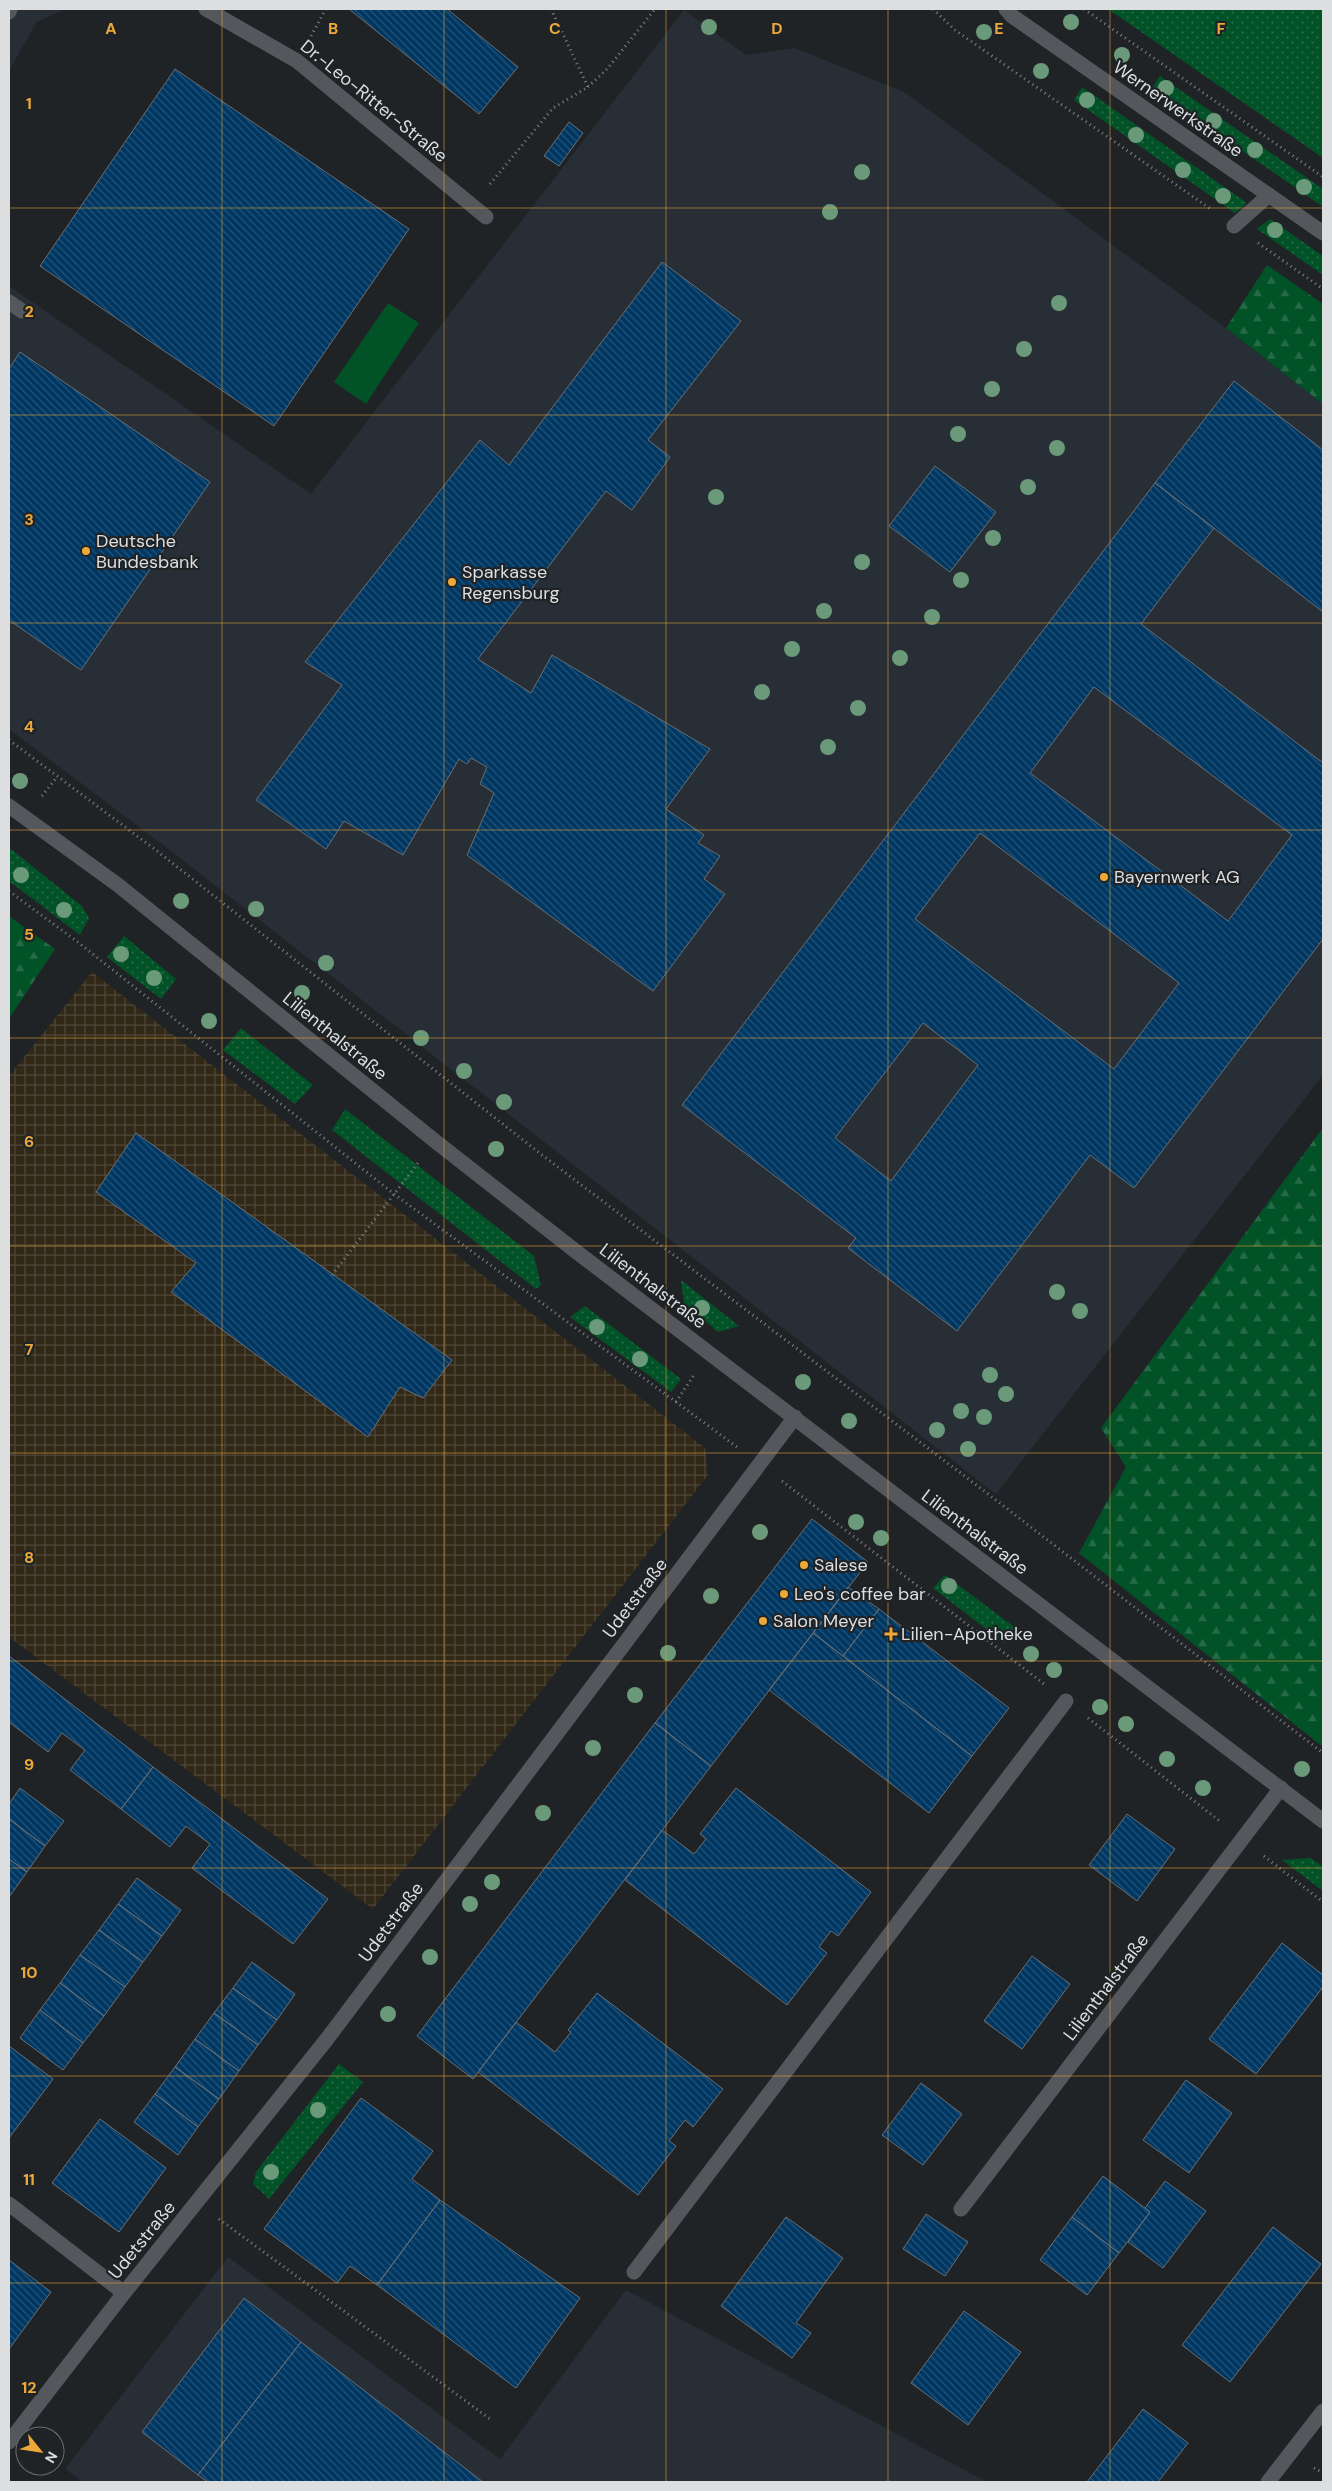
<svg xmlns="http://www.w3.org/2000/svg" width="1332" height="2491" font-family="'DM Sans',sans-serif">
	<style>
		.built { fill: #272e35 }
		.industrial { fill: url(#industrial-grid) }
		.grass { fill: url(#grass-dots) }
		.forest { fill: url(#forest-firs) }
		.park { fill: #025228 }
		.building { fill: url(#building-back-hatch); stroke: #6b6e72; fill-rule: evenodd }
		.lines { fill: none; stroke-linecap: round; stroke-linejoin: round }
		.path { stroke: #818386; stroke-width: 3; stroke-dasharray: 1 4; stroke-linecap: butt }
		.minor { stroke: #54575b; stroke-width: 15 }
		.tree { fill: #6b9a7a }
		.grid { fill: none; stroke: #eca93a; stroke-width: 1; stroke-opacity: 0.55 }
		.poi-dot { fill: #eca93a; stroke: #202326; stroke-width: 2 }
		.labels { text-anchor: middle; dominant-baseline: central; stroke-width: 4.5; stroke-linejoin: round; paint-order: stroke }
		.street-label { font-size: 18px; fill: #dcdee0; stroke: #202326 }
		.poi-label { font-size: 18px; fill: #dcdee0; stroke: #202326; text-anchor: start }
		.grid-label { font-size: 16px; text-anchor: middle; font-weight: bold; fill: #eca93a; stroke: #202326; stroke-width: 4.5; stroke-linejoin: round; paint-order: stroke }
	</style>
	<defs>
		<pattern id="industrial-grid" width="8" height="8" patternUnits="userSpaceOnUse" patternTransform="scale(1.25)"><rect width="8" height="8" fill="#312818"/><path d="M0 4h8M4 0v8" fill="none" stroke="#4e4739"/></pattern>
		<pattern id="grass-dots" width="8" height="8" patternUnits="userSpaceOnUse" patternTransform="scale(1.25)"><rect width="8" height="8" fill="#025228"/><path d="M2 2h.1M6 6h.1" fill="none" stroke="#266a47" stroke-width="1.8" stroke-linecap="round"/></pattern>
		<pattern id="forest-firs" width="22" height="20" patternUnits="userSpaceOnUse" patternTransform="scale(1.25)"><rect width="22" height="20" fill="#025228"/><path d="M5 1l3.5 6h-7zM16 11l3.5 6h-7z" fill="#266a47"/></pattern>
		<pattern id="building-back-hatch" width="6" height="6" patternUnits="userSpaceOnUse" patternTransform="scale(1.25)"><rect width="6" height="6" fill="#003762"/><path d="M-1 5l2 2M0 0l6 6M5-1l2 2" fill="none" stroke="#255478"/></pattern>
	</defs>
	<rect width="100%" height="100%" fill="#202326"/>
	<path class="built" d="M9 9H65L37 22 9 70Z
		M684 10 746 55 795 48 904 92 1226 328 1323 404V1075L996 1494 162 844 9 729V286L311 494Z
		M228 2257 500 2459 626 2290 987 2482H83L65 2469Z"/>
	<path class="industrial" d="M92 972 705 1448 708 1475 373 1909 9 1637V1076Z"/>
	<path class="grass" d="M1108 9H1323V158L1313 151Z
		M1160 76 1323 189V207L1152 88Z
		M1082 87 1247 203 1235 213 1074 100Z
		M1270 219 1323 256V275L1257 229Z
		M11 849 82 906 89 918 80 935 9 881V852Z
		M124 936 176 979 161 999 107 957Z
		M241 1028 313 1085 295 1104 223 1050Z
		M345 1109 534 1256 541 1285 536 1289 332 1130Z
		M681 1280 739 1326 718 1332 684 1303Z
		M585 1306 681 1379 671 1392 570 1317Z
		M945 1575 1017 1629 1004 1643 933 1588Z
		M1311 1858 1323 1867V1891L1282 1860Z
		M339 2064 363 2082 269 2199 253 2184 256 2172Z"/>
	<path class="forest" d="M1267 265 1323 304V404L1226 328Z
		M9 916 55 949 9 1019Z
		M1323 1128V1747L1079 1553 1126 1467 1101 1428Z"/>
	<path class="park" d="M388 303 419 323 366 404 334 382Z"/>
	<path class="building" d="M349 9H447L518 67 479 114Z
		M175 69 409 229 274 426 40 266Z
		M569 122 583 133 559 166 544 156Z
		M662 262 741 321 648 440 670 457 632 510 606 491 478 659 531 693 552 655 710 749 666 809 704 835 698 843 720 856 704 879 725 894 653 991 467 855 494 793 480 784 487 767 471 758 467 764 459 759 403 855 344 821 326 849 256 800 342 685 305 662 480 440 509 465Z
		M20 352 210 482 81 670 9 620V369Z
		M1234 381 1323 450V612L1155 483Z
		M935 466 996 512 950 572 889 526Z
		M1155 483 1214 528 1141 624 1323 763V939L1134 1188 1090 1155 957 1331 848 1248 856 1238 682 1105ZM1094 687 1292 835 1228 921 1030 773ZM980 833 1179 983 1114 1069 915 919ZM923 1023 978 1065 891 1181 835 1138Z
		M136 1133 452 1360 423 1398 400 1387 368 1437 171 1292 196 1263 96 1192Z
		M812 1519 868 1562 711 1766 655 1723Z
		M848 1587 879 1609 843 1656 813 1633Z
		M879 1609 1009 1708 972 1756 843 1656Z
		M813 1633 972 1756 929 1813 769 1690Z
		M9 1656 153 1767 121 1809 70 1770 85 1750 62 1733 48 1752 9 1722Z
		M655 1723 711 1766 473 2079 417 2036Z
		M153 1767 328 1899 293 1944 192 1868 210 1844 186 1826 170 1847 121 1809Z
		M20 1788 64 1821 45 1846 9 1819V1804Z
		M736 1788 871 1892 838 1936 831 1931 819 1947 827 1953 787 2005 625 1880 662 1830 694 1854 706 1839 700 1834Z
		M1127 1814 1175 1849 1137 1901 1089 1865Z
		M9 1819 45 1846 27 1872 9 1859Z
		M9 1859 27 1872 9 1897Z
		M137 1878 181 1910 162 1936 118 1904Z
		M118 1904 162 1936 143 1962 99 1930Z
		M99 1930 143 1962 125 1987 80 1955Z
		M1282 1943 1323 1975V1987L1256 2074 1209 2039Z
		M80 1955 125 1987 104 2016 60 1983Z
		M1032 1956 1070 1984 1022 2049 984 2021Z
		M252 1962 295 1994 277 2020 233 1988Z
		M60 1983 104 2016 83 2043 40 2010Z
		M233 1988 277 2020 258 2045 214 2013Z
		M597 1993 723 2089 693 2127 685 2120 669 2141 676 2146 638 2195 478 2072 516 2022 555 2052 571 2032 568 2030Z
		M40 2010 83 2043 63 2070 20 2038Z
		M214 2013 258 2045 239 2071 195 2039Z
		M195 2039 239 2071 219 2099 175 2067Z
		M9 2046 53 2079 9 2138Z
		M175 2067 219 2099 198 2127 155 2094Z
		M1186 2080 1232 2113 1189 2173 1143 2140Z
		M921 2083 962 2114 923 2165 882 2135Z
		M155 2094 198 2127 178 2155 134 2122Z
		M361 2098 433 2151 412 2179 440 2200 377 2285 350 2266 337 2283 264 2229Z
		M100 2119 166 2168 119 2232 52 2183Z
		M1103 2176 1150 2212 1119 2253 1072 2217Z
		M1165 2181 1206 2211 1163 2268 1128 2242 1150 2212 1145 2208Z
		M440 2200 580 2298 516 2388 377 2285Z
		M926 2214 968 2242 945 2276 903 2249Z
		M786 2217 843 2258 796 2323 811 2333 792 2358 721 2306Z
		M1072 2217 1119 2253 1087 2295 1040 2260Z
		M1273 2227 1321 2264 1230 2382 1182 2345Z
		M9 2260 51 2292 9 2349Z
		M244 2298 301 2342 198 2475 142 2432Z
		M964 2311 1021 2352 968 2425 911 2383Z
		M301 2342 483 2482H208L198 2475Z
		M1143 2409 1188 2443 1158 2482H1087Z"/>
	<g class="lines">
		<path class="path" d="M933 9 955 30 1212 210
			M1084 9 1323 177
			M311 36 326 9
			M588 87 608 68 655 9
			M490 184 553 108 588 87 551 9
			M1258 243 1323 289
			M9 740 157 851 542 1155 979 1487 1323 1753
			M42 796 57 777
			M9 891 79 943 394 1194 737 1447
			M332 1275 418 1163
			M676 1402 694 1375
			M782 1481 1044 1684
			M1088 1718 1221 1822
			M1264 1856 1323 1902
			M219 2219 490 2419
			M1314 2468 1323 2473"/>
		<path class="minor" d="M206 9 297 61 486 217
			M1006 9 1012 16 1323 233
			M9 12 10 9
			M1234 226 1269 195
			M9 302 22 311
			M9 806 118 885 435 1141 578 1253 1323 1821
			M9 2204 124 2293
			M961 2209 1281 1788
			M634 2272 1066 1701
			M9 2442 124 2293 327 2039 795 1417
			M1268 2482 1323 2411"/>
	</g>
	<g class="tree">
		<circle cx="1071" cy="22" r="8"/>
		<circle cx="709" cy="27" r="8"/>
		<circle cx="984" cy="32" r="8"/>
		<circle cx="1122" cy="55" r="8"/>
		<circle cx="1041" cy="71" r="8"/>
		<circle cx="1166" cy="88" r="8"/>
		<circle cx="1087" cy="100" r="8"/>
		<circle cx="1214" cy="121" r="8"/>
		<circle cx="1136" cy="135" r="8"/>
		<circle cx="1255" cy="150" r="8"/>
		<circle cx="1183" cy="170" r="8"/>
		<circle cx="862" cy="172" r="8"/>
		<circle cx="1304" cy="187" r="8"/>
		<circle cx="1223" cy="196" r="8"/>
		<circle cx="830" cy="212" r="8"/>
		<circle cx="1275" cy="230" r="8"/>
		<circle cx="1059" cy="303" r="8"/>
		<circle cx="1024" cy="349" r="8"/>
		<circle cx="992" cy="389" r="8"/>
		<circle cx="958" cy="434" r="8"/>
		<circle cx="1057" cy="448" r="8"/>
		<circle cx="1028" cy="487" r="8"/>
		<circle cx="716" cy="497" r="8"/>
		<circle cx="993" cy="538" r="8"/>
		<circle cx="862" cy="562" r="8"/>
		<circle cx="961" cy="580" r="8"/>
		<circle cx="824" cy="611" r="8"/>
		<circle cx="932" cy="617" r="8"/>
		<circle cx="792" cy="649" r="8"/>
		<circle cx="900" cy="658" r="8"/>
		<circle cx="762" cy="692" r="8"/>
		<circle cx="858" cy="708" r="8"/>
		<circle cx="828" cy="747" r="8"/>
		<circle cx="20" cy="781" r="8"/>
		<circle cx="21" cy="875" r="8"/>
		<circle cx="181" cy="901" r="8"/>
		<circle cx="256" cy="909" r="8"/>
		<circle cx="64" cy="910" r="8"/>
		<circle cx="121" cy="954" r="8"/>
		<circle cx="326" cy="963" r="8"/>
		<circle cx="154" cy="978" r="8"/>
		<circle cx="302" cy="993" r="8"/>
		<circle cx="209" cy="1021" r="8"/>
		<circle cx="421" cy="1038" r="8"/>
		<circle cx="464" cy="1071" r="8"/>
		<circle cx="504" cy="1102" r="8"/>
		<circle cx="496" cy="1149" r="8"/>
		<circle cx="1057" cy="1292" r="8"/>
		<circle cx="702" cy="1308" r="8"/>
		<circle cx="1080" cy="1311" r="8"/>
		<circle cx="597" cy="1327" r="8"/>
		<circle cx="640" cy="1359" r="8"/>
		<circle cx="990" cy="1375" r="8"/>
		<circle cx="803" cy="1382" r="8"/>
		<circle cx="1006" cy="1394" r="8"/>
		<circle cx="961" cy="1411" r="8"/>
		<circle cx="984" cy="1417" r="8"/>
		<circle cx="849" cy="1421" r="8"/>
		<circle cx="937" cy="1430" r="8"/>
		<circle cx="968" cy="1449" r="8"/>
		<circle cx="856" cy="1522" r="8"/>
		<circle cx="760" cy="1532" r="8"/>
		<circle cx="881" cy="1538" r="8"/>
		<circle cx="949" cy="1586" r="8"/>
		<circle cx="711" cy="1596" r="8"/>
		<circle cx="668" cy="1653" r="8"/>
		<circle cx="1031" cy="1654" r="8"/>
		<circle cx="1054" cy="1670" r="8"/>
		<circle cx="635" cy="1695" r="8"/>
		<circle cx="1100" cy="1707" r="8"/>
		<circle cx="1126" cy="1724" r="8"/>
		<circle cx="593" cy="1748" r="8"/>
		<circle cx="1167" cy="1759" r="8"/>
		<circle cx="1302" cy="1769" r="8"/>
		<circle cx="1203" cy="1788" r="8"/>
		<circle cx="543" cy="1813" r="8"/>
		<circle cx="492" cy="1882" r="8"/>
		<circle cx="470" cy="1904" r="8"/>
		<circle cx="430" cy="1957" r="8"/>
		<circle cx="388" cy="2014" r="8"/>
		<circle cx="318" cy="2110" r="8"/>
		<circle cx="271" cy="2172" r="8"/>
	</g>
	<path class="grid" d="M222 9V2482M444 9V2482M666 9V2482M888 9V2482M1110 9V2482M9 208H1323M9 415H1323M9 623H1323M9 830H1323M9 1038H1323M9 1246H1323M9 1453H1323M9 1661H1323M9 1868H1323M9 2076H1323M9 2283H1323"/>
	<g class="poi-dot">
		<circle cx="86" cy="551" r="5"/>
		<circle cx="452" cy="582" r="5"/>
		<circle cx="1104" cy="877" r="5"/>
		<circle cx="804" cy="1565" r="5"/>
		<circle cx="784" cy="1594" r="5"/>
		<circle cx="763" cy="1621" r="5"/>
		<path d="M888.5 1626.5h5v5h5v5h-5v5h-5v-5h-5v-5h5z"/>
	</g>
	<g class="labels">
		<g class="street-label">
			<text transform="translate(374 101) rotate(39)">Dr.-Leo-Ritter-Straße</text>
			<text transform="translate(1178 109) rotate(35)">Wernerwerkstraße</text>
			<text transform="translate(335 1036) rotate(39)">Lilienthalstraße</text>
			<text transform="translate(653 1286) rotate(37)">Lilienthalstraße</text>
			<text transform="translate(975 1532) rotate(37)">Lilienthalstraße</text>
			<text transform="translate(635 1598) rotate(-53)">Udetstraße</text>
			<text transform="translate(391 1922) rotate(-53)">Udetstraße</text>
			<text transform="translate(1106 1987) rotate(-53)">Lilienthalstraße</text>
			<text transform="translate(142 2240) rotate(-51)">Udetstraße</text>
		</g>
		<g class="poi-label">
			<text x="96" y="541">Deutsche<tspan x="96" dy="21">Bundesbank</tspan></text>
			<text x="462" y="572">Sparkasse<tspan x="462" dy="21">Regensburg</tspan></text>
			<text x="1114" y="877">Bayernwerk AG</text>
			<text x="814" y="1565">Salese</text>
			<text x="794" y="1594">Leo's coffee bar</text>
			<text x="773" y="1621">Salon Meyer</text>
			<text x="901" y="1634">Lilien-Apotheke</text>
		</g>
	</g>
	<g class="grid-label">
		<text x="111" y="34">A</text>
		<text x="333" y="34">B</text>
		<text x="555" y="34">C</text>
		<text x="777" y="34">D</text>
		<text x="999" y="34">E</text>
		<text x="1221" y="34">F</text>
		<text x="29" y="109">1</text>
		<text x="29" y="317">2</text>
		<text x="29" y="525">3</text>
		<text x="29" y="732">4</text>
		<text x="29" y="940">5</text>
		<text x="29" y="1147">6</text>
		<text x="29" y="1355">7</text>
		<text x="29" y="1563">8</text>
		<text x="29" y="1770">9</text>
		<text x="29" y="1978">10</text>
		<text x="29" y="2185">11</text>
		<text x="29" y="2393">12</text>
	</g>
	<rect width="1332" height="2491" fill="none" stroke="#dcdee0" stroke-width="20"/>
	<g transform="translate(40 2451) rotate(120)"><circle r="24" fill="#202326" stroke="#6b6e70"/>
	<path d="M0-4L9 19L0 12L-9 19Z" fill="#eca93a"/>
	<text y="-8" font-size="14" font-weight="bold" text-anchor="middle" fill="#dcdee0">N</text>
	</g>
</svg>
